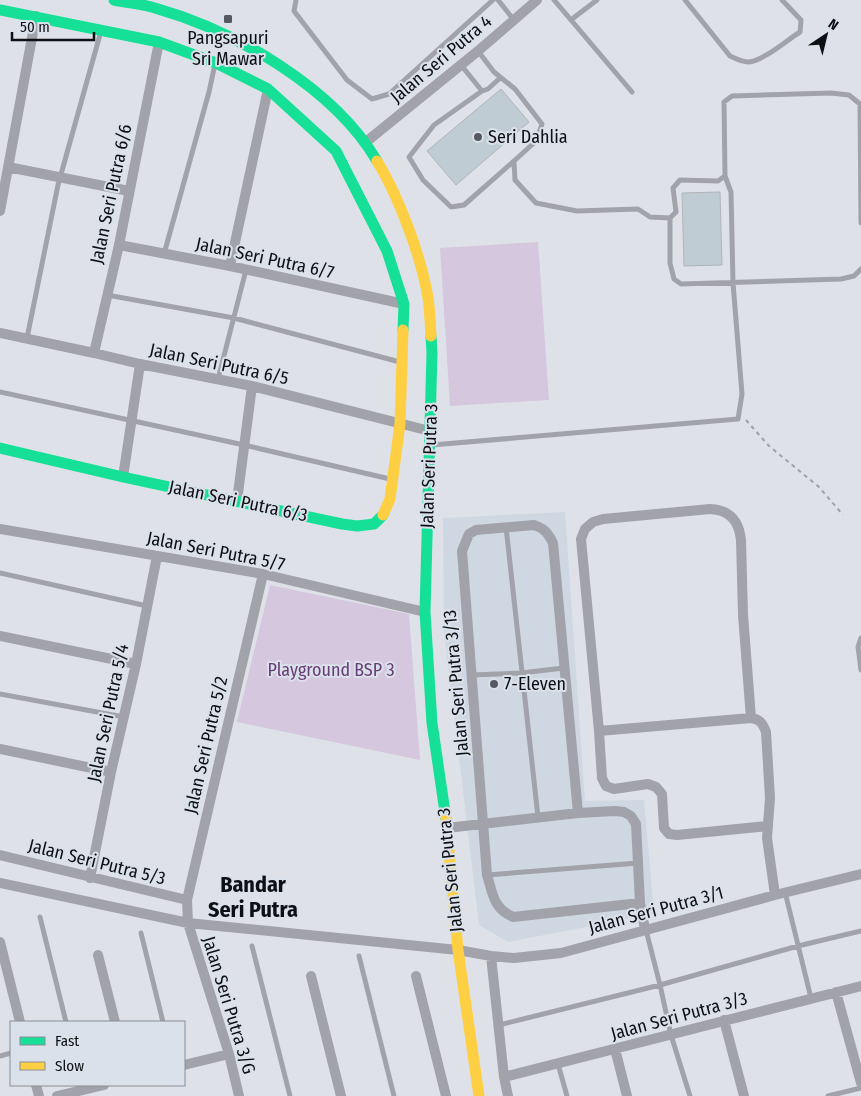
<svg xmlns="http://www.w3.org/2000/svg" width="861" height="1096" font-family="'Fira Sans Condensed',sans-serif">
	<style>
		.built { fill: #cfd7e2 }
		.green { fill: #d5c7de }
		.building { fill: #c0ccd4; stroke: #b0b4b8 }
		.lines { fill: none; stroke-linecap: round; stroke-linejoin: round }
		.path { stroke: #a1a1a7; stroke-width: 2; stroke-dasharray: 4 4; stroke-linecap: butt }
		.lane { stroke: #a2a2aa; stroke-width: 5 }
		.street { stroke: #a2a2aa; stroke-width: 10 }
		.fast { stroke: #16e098; stroke-width: 11 }
		.slow { stroke: #ffcf43; stroke-width: 11 }
		.poi-dot { fill: #56595d; stroke: #dbe1eb; stroke-width: 2 }
		.labels { text-anchor: middle; dominant-baseline: central; stroke-width: 4; stroke-linejoin: round; paint-order: stroke }
		.poi-label { font-size: 18px; fill: #0d0f12; stroke: #dbe1eb; text-anchor: start }
		.street-label { font-size: 18px; fill: #0d0f12; stroke: #dbe1eb }
		.park-label { font-size: 18px; fill: #683d75; stroke: #dbe1eb }
		.district-label { font-size: 22px; font-weight: bold; fill: #0d0f12; stroke: #dbe1eb }
	</style>
	<rect width="100%" height="100%" fill="#dee2e8"/>
	<path class="built" d="M565 512 585 801 644 800 654 914 508 942 479 925 444 632 443 518Z"/>
	<path class="green" d="M538 242 549 400 450 406 440 248Z
		M270 585 409 614 420 760 237 722Z"/>
	<path class="building" d="M501 89 529 122 456 185 427 151Z
		M720 192 722 265 684 266 682 193Z"/>
	<g class="lines">
		<path class="path" d="M746 420 769 446 819 487 843 515"/>
		<path class="lane" d="M296 0 294 11 347 80 372 99 389 94 493 0
			M498 0 514 20
			M554 0 632 92
			M685 0 730 56C736 59 742 62 749 62 763 61 787 40 800 32L801 20 782 0
			M572 19 597 0
			M478 51 494 72 515 89 542 124 536 141 514 161 515 180 536 203 577 211 638 209 650 217 670 218 676 212 673 188 680 180 718 181 725 176 724 102 732 96 831 93 849 95 860 104 861 223
			M461 65 482 91
			M500 78 488 89 482 91 434 125 409 157 423 180 451 207 464 205 514 161
			M670 218V263L674 279 681 284 841 279 854 276 861 269
			M164 254 209 92 215 64
			M107 295 234 318 400 362
			M27 338 58 185 101 31
			M218 379 246 270
			M0 392 244 445 390 479
			M432 445 738 419 742 394 733 283 731 192 725 176
			M506 527 538 817
			M0 573 147 606
			M861 638 858 647 861 670
			M472 675 521 673 564 668
			M0 694 124 717
			M487 875 638 863
			M785 892 811 998
			M40 917 66 1022
			M646 930 660 985 671 1035 690 1096
			M141 933 163 1022
			M252 946 290 1096
			M359 956 394 1096
			M499 1025 660 985 798 946 861 931
			M0 1056 11 1053
			M558 1064 567 1096
			M828 1096 861 1088"/>
		<path class="street" d="M366 142 478 51 537 0
			M8 167 129 191
			M0 211 36 16
			M119 245 230 266 404 304
			M230 266 268 89
			M0 333 94 353 140 364 252 386 430 431
			M94 353 119 245 159 42
			M123 477 140 364
			M237 501 252 386
			M0 529 263 574 425 612
			M0 636 136 664
			M751 718 743 615 741 540C739 521 730 510 710 509L603 519 593 522 585 529 581 539 599 731 602 778 606 786 614 789 648 784 656 787 662 794 664 828 669 834 677 835 768 826
			M599 731 751 718C760 719 763 724 766 732L770 798 767 838 775 895
			M0 749 111 772
			M578 813 553 543C548 533 544 528 534 525L476 530 469 534 462 551 487 875C493 894 493 908 513 917L640 903
			M447 828 578 813 615 811 624 812 631 816 636 824 640 903 645 929
			M0 855 187 900
			M90 878 111 772 136 664 157 556
			M0 883 188 923 458 950 491 956 514 958 561 953 775 895 861 874
			M0 942 20 1022
			M98 955 115 1022
			M491 956 504 1077 508 1096
			M311 976 341 1096
			M416 976 446 1096
			M836 992 861 1083
			M724 1020 744 1096
			M615 1049 627 1096
			M184 1065 229 1054
			M504 1077 861 986
			M36 1085 39 1096
			M57 1096 104 1085
			M239 1096 229 1054 188 923 187 900 263 574"/>
		<path class="fast" d="M114 0C128 3 142 4 155 8 236 31 334 88 377 161
			M0 10 159 42 216 63 268 89 336 151 387 251 404 304 403 330
			M431 336 432 353 425 612 432 723 446 819
			M0 448 123 477 342 524 357 526 374 524 383 515"/>
		<path class="slow" d="M377 161C399 197 421 256 428 298 430 310 430 324 431 336
			M383 515 390 499 400 424 403 330
			M446 819 458 950 479 1096"/>
	</g>
	<g class="poi-dot">
		<rect x="223" y="14" width="10" height="10" rx="2.5"/>
		<circle cx="478" cy="137" r="5"/>
		<circle cx="494" cy="684" r="5"/>
	</g>
	<g class="labels">
		<g class="poi-label">
			<text x="228" y="38" text-anchor="middle">Pangsapuri<tspan x="228" dy="21">Sri Mawar</tspan></text>
			<text x="488" y="137">Seri Dahlia</text>
			<text x="504" y="684">7-Eleven</text>
		</g>
		<g class="street-label">
			<text transform="translate(441 59) rotate(-40)">Jalan Seri Putra 4</text>
			<text transform="translate(111 194) rotate(-78)">Jalan Seri Putra 6/6</text>
			<text transform="translate(265 258) rotate(12)">Jalan Seri Putra 6/7</text>
			<text transform="translate(219 364) rotate(12)">Jalan Seri Putra 6/5</text>
			<text transform="translate(429 466) rotate(-88)">Jalan Seri Putra 3</text>
			<text transform="translate(238 501) rotate(12)">Jalan Seri Putra 6/3</text>
			<text transform="translate(216 551) rotate(11)">Jalan Seri Putra 5/7</text>
			<text transform="translate(456 683) rotate(-95)">Jalan Seri Putra 3/13</text>
			<text transform="translate(108 713) rotate(-78)">Jalan Seri Putra 5/4</text>
			<text transform="translate(206 745) rotate(-77)">Jalan Seri Putra 5/2</text>
			<text transform="translate(97 862) rotate(14)">Jalan Seri Putra 5/3</text>
			<text transform="translate(450 870) rotate(-96)">Jalan Seri Putra 3</text>
			<text transform="translate(656 910) rotate(-15)">Jalan Seri Putra 3/1</text>
			<text transform="translate(229 1005) rotate(73)">Jalan Seri Putra 3/G</text>
			<text transform="translate(679 1016) rotate(-15)">Jalan Seri Putra 3/3</text>
		</g>
		<g class="park-label">
			<text x="331" y="670">Playground BSP 3</text>
		</g>
		<g class="district-label">
			<text x="253" y="884">Bandar<tspan x="253" dy="25">Seri Putra</tspan></text>
		</g>
	</g>
	<rect x="10" y="1021" width="175" height="65" fill="#dbe1eb" stroke="#898d94"/>
	<rect x="20" y="1037" width="25" height="8" fill="#16e098" stroke="#898d94"/>
	<text x="55" y="1046" font-size="15" fill="#0d0f12">Fast</text>
	<rect x="20" y="1062" width="25" height="8" fill="#ffcf43" stroke="#898d94"/>
	<text x="55" y="1071" font-size="15" fill="#0d0f12">Slow</text>
	<g transform="translate(826 35) rotate(35)" stroke="#dbe1eb" stroke-width="4" paint-order="stroke">
	<path d="M0-4L9 19L0 12L-9 19Z" fill="#0d0f12"/>
	<text y="-8" font-size="14" font-weight="bold" text-anchor="middle" fill="#0d0f12">N</text>
	</g>
	<path d="M12 32v8h82v-8" fill="none" stroke="#0d0f12" stroke-width="2.5"/>
	<text x="20" y="32" font-size="15" fill="#0d0f12" stroke="#dbe1eb" stroke-width="4" paint-order="stroke">50 m</text>
</svg>
